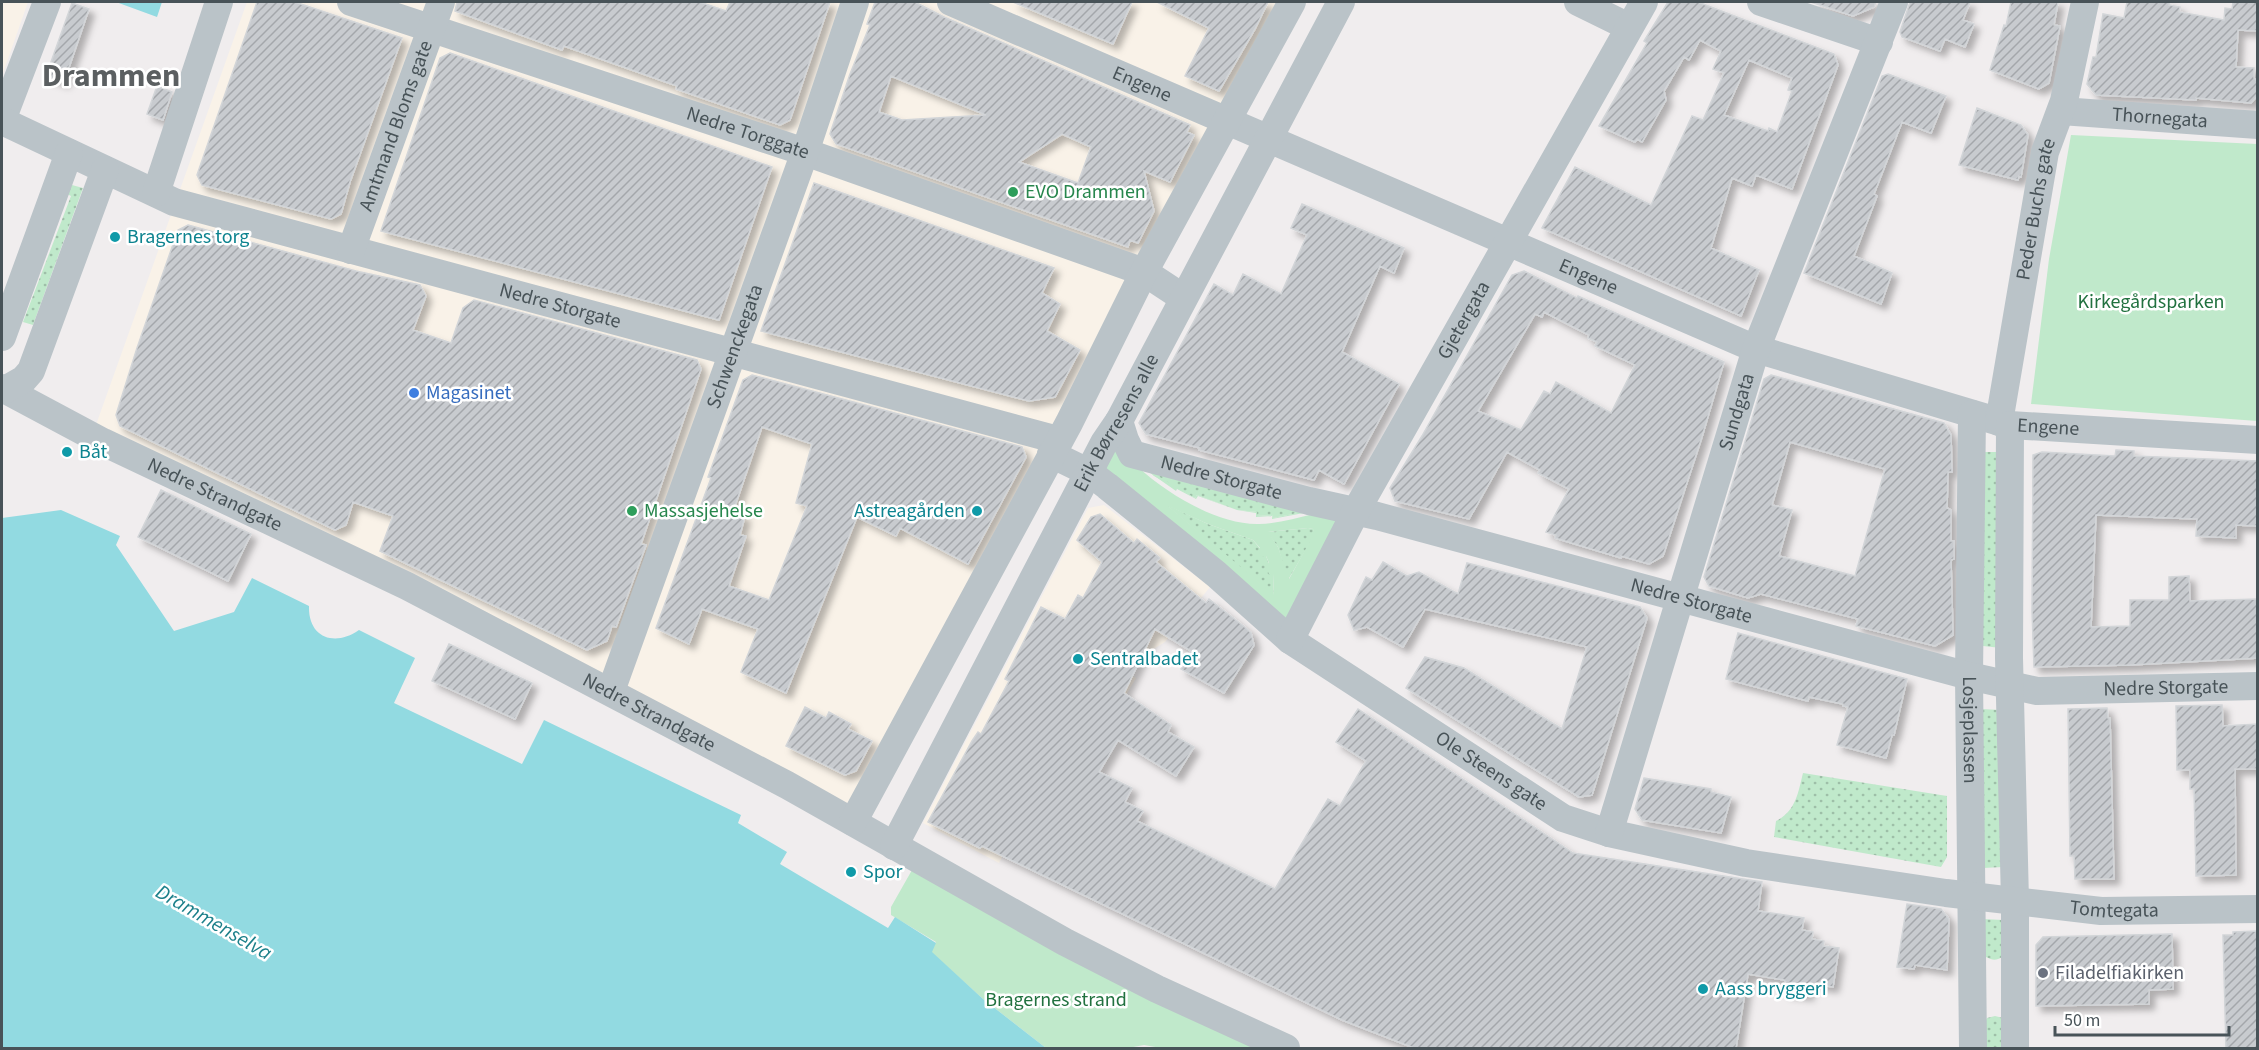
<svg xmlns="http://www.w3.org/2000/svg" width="2259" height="1050" font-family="'Source Sans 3',sans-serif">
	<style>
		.commercial { fill: #f9f2e8 }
		.grass { fill: url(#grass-dots) }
		.park { fill: #c0e9cb; fill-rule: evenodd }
		.water { fill: #92dae1 }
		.building { fill: url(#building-hatch); stroke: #d2d5d8; stroke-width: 1.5; fill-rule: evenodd; filter: url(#shadow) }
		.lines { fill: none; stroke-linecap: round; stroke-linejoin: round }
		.minor { stroke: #bac3c8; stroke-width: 28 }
		.leisure-dot { fill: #2e9e5b; stroke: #fff; stroke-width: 2 }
		.culture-dot { fill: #0f9aa8; stroke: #fff; stroke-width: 2 }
		.shop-dot { fill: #3f7fe0; stroke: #fff; stroke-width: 2 }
		.worship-dot { fill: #6b7280; stroke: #fff; stroke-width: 2 }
		.labels { text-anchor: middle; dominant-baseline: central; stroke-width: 5; stroke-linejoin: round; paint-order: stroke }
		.street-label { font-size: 20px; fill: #485358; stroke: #fff }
		.leisure-label { font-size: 20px; fill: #27864d; stroke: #fff; text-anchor: start }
		.culture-label { font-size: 20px; fill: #0d838f; stroke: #fff; text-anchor: start }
		.park-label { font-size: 20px; fill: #21713f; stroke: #fff }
		.shop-label { font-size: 20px; fill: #366cbe; stroke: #fff; text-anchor: start }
		.worship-label { font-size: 20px; fill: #5b616d; stroke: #fff; text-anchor: start }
		.water-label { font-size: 21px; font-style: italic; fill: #1c808a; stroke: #fff }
		.town-label { font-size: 32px; font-weight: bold; fill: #5b5f61; stroke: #fff }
	</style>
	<defs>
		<pattern id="grass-dots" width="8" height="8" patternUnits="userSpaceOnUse" patternTransform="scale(1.5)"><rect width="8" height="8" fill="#c0e9cb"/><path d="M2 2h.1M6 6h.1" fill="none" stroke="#9ebfa8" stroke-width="1.8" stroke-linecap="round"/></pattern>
		<pattern id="building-hatch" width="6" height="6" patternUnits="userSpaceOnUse" patternTransform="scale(1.5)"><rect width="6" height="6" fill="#c8cbcf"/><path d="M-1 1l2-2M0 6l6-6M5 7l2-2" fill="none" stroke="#a4a7ab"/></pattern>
		<filter id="shadow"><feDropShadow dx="5.5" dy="5.5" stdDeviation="3" flood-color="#0004"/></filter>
	</defs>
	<rect width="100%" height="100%" fill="#f0edee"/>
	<path class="commercial" d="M2 2H28L2 76Z
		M247 2H1292L853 821 92 436Z
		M1104 505 1210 587 1165 642 1121 669 1136 678 1104 734 1047 770 999 863 923 823 1088 508Z"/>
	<path class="grass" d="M72 185 83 188 33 325 23 322 71 196 63 192Z
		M1981 452H2000L2001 648 1983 646Z
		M1147 469 1308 511 1273 518 1272 515 1257 516V512L1237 510 1197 495 1195 498 1154 476Z
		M1165 504 1208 524 1253 540 1266 556 1273 574 1274 596Z
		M1308 528 1313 529 1315 534 1288 580 1278 547 1267 532Z
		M1981 709 2001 710 2003 867 1983 868Z
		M1803 773 1947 796V857L1941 867 1774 837 1776 821C1796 811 1798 793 1803 773Z
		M1982 919 2004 920 2002 957C1996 961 1992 960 1986 957Z
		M1995 1016 2003 1018 2007 1048H1984L1983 1025 1987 1018Z"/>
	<path class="park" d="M2071 135 2257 144V421L2031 404 2049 259Z
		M1104 443 1356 511 1290 640 1107 486ZM1139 468 1146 470 1176 491 1177 489 1196 499 1198 496 1237 510 1256 513V517L1272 516V519L1309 512 1314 514C1296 518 1277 524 1259 524 1218 525 1168 494 1139 468ZM1148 470 1307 511 1273 518 1272 515 1257 516V512L1237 510 1197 495 1195 498ZM1168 506 1208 524 1253 540 1260 548 1258 551 1261 557 1266 556 1269 563 1265 565 1269 574H1273L1274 595ZM1308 528 1313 529 1314 534 1289 579 1278 547 1268 532Z
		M912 870 1259 1048H1161L1144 1045 1128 1048H1046L983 999 931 952 936 942 891 915V907Z"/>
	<path class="water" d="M116 2H162L157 17Z
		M61 510 120 536 116 545 174 631 234 612 252 578 309 606C308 638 335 647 359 630L415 658 394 703 522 764 544 720 741 815 738 823 787 852 780 864 888 928 895 917 936 943 932 952 983 999 1046 1048H2V518Z"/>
	<path class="building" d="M257 2H295L402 38 350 182 341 214 331 219 202 185 197 175Z
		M457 2H700L726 11 730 2H830L790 120 780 125 676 89 677 86 564 46 562 50 455 11Z
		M875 2H915L944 17 1190 125 1187 132 1194 135 1170 182 1144 171 1154 211 1138 243 1130 240 1128 247 836 144 830 134 850 74 870 25 867 24ZM891 76 986 115 902 120 879 112ZM1062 134 1091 147 1078 183 1019 162Z
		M1013 2H1132L1113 44Z
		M1157 2H1268L1255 29 1219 91 1185 76 1209 28Z
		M1668 2H1698L1834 54 1838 65 1792 189 1756 175 1752 186 1732 178 1711 248 1759 270 1741 316 1542 228 1575 167 1651 205 1692 116 1703 120 1724 73 1713 69 1721 51 1700 40 1689 60 1684 57 1664 91 1666 100 1642 142 1637 139 1635 142 1599 126 1647 43 1644 41ZM1749 60 1792 78 1788 90 1792 91 1777 132 1769 128 1768 131 1724 115Z
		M1811 2H1876L1874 7 1853 16Z
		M1910 2H1970L1963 20 1974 24 1965 47 1945 39 1940 51 1902 37 1900 32Z
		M2011 2H2058L2054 25 2060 26 2049 83 2039 89 1990 70 2004 25 2006 26Z
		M2127 2H2170L2169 5 2180 7 2179 12 2224 20 2225 8 2232 9 2233 2H2258V31L2238 30 2236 67 2254 68V78L2258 82V95L2251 103 2196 98V100L2096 95 2087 84 2093 57H2096L2103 14 2124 18Z
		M72 3 89 9 64 82 46 76Z
		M450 53 772 167 719 320 381 231 440 58Z
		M1888 74 1946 96 1931 133 1902 122 1874 194 1877 196 1854 256 1892 273 1881 304 1804 273 1882 76Z
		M157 86 172 92 163 120 147 114Z
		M1977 108 2021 125 2028 135 2021 177 2019 176 2018 180 1959 165Z
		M814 183 1054 268 1042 293 1060 304 1047 331 1080 350 1055 397 1029 401 761 331Z
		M1302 204 1404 248 1394 273 1380 266 1342 352 1399 384 1344 484 1319 470 1314 480 1199 450 1200 448 1146 434 1139 423 1214 284 1233 295 1243 274 1281 294 1307 235 1291 228Z
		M188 225 356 271 420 285 426 296 413 330 451 343 463 308 474 300 697 360 701 369 641 544 646 545 616 627 612 626 607 641 587 650 380 551 393 516 353 502 346 525 335 530 120 426 116 415 137 348 178 230Z
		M1524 271 1577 298 1578 296 1724 362 1702 437 1663 556 1649 564 1621 556V558L1555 538 1556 535 1546 532 1569 489 1538 473 1540 470 1507 452 1469 519 1395 501 1390 488 1422 436 1512 275ZM1544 312 1589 335 1588 338 1597 342 1595 346 1635 365 1611 413 1556 382 1550 394 1544 391 1521 430 1478 411 1535 314 1542 317Z
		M752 375 1022 447 1026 457 968 564 900 528 896 536 857 517 786 693 741 672 758 629 702 609 689 644 656 628 711 478 708 477 743 380ZM762 427 812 444 796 503 807 506 769 600 729 586 746 536 740 535 745 516 733 512Z
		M1771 375 1944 423 1951 435 1952 472H1948L1947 508 1951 510V541H1954V559L1951 560 1953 635 1935 646 1856 626 1858 619 1761 594 1748 598 1709 586 1704 577 1764 379ZM1790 442 1885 469 1855 576 1779 556 1792 510 1772 505Z
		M2116 450 2134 451V456L2258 461V526L2236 525V538L2196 536 2197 519 2096 515 2091 627 2130 626V600H2169V577L2189 576 2190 601 2258 599V658L2130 665 2034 667 2032 611 2033 455 2042 452 2115 456Z
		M161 490 251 534 228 581 138 537Z
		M1100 514 1134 543 1137 539 1160 558 1156 562 1206 603 1209 599 1246 628 1251 633 1254 645 1224 693 1181 669 1191 651 1155 629 1124 693 1171 725 1168 732 1194 747 1176 776 1118 740 1099 772 1132 788 1125 802 1143 811 1137 821 1275 889 1328 799 1340 806 1366 761 1336 742 1358 709 1573 853 1762 882 1758 911 1804 918 1802 930 1813 932 1812 939 1824 941 1823 946 1839 948 1833 987 1812 984 1809 986 1808 995 1785 992 1786 982 1784 980 1748 974 1736 1048H1414L1342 1020 982 846 980 848 928 822 972 741 978 732 981 734 1009 681 1005 679 1041 607 1065 619 1078 595 1083 598 1102 562 1077 540 1091 517Z
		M1383 562 1407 576 1419 572 1458 594 1467 563 1640 607 1647 618 1592 795 1579 797 1406 688 1425 657 1464 668 1562 729 1587 647 1425 609 1403 647 1367 627 1354 630 1348 615 1366 577 1372 580Z
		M1738 633 1907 679 1894 735H1892L1886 758 1837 745 1848 707 1843 706V704L1809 697 1808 701 1726 679Z
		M449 644 532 683 515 719 432 681Z
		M2222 705 2223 726 2258 724V769H2235L2236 875 2196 876 2194 789H2190V770H2177L2176 706Z
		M805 707 826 718 829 712 851 724 848 729 872 741 856 771 845 775 786 746Z
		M2107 708 2108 718H2110L2114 879H2075L2074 856H2070L2068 709Z
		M1644 778 1711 789V792L1731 797 1721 833 1642 820 1635 809Z
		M1907 904 1941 909 1949 919 1947 970 1915 965 1914 969 1897 967Z
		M2258 931V1048H2226L2223 935H2233V932Z
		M2172 934 2173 989 2149 990V1004L2036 1006V945L2043 937Z"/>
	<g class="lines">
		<g class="minor">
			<path id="s1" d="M351 2 805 152 1144 272 1182 297"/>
			<path id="s2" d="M951 2 1756 349 2010 425 2258 440"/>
			<path d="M1578 2 1629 27"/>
			<path d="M1761 2 1879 42"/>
			<path id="s3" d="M2061 111 2258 125"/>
			<path d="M2 120 47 2"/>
			<path id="s4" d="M2 121 174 202 1058 440"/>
			<path d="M156 193 219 2"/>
			<path id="s5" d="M351 250 441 2"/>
			<path d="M2 337 69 153"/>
			<path id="s6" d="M2 388 103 442 407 586 787 785 1065 942 1157 989 1286 1048"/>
			<path d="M5 390 24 379 31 371 105 170"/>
			<path id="s7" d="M1972 414 1969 676 1973 1048"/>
			<path id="s8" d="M1119 421 1125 440 1132 454 1309 501 1377 516 1969 676 2037 691 2258 686"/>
			<path id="s9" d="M1999 422 2045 152 2064 101 2085 2"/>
			<path d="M2010 425 2009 658 2015 901V1048"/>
			<path id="s10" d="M1051 454 1090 473 1107 486 1216 574 1290 640 1563 818 1609 833 1746 863 1946 893 2101 911 2258 909"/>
			<path id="s11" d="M1290 640 1356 511 1644 2"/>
			<path id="s12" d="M611 691 805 152 855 2"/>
			<path d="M853 822 1069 423 1144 272 1292 2"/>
			<path id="s13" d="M1609 833 1756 349 1894 2"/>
			<path id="s14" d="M894 846 1104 443 1119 421 1341 2"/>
		</g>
	</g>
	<g class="leisure-dot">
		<circle cx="1013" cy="192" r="6"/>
		<circle cx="632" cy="511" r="6"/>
	</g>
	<g class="culture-dot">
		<circle cx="115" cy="237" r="6"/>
		<circle cx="67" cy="452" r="6"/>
		<circle cx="977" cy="511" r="6"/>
		<circle cx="1078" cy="659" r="6"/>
		<circle cx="851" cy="872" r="6"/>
		<circle cx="1703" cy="989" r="6"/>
	</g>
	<circle class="shop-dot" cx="414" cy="393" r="6"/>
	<circle class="worship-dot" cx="2043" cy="973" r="6"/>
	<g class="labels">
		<g class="street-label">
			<text stroke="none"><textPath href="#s2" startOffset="208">Engene</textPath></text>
			<text stroke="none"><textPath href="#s3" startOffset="99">Thornegata</textPath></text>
			<text stroke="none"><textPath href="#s5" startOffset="132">Amtmand Bloms gate</textPath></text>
			<text stroke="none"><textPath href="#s1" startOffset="418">Nedre Torggate</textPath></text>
			<text stroke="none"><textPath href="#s9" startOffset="216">Peder Buchs gate</textPath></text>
			<text stroke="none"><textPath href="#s2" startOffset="694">Engene</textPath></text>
			<text stroke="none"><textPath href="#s4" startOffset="590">Nedre Storgate</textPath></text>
			<text stroke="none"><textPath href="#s11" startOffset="364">Gjetergata</textPath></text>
			<text stroke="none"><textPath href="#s12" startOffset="366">Schwenckegata</textPath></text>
			<text stroke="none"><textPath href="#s13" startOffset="440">Sundgata</textPath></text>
			<text stroke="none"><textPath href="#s14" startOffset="478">Erik Børresens alle</textPath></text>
			<text stroke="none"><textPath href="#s2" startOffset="1180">Engene</textPath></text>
			<text stroke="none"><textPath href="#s8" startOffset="128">Nedre Storgate</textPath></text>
			<text stroke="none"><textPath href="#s6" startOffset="238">Nedre Strandgate</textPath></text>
			<text stroke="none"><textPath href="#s8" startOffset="614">Nedre Storgate</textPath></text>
			<text stroke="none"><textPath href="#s8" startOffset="1100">Nedre Storgate</textPath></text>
			<text stroke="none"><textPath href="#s6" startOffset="724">Nedre Strandgate</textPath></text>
			<text stroke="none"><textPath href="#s7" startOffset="316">Losjeplassen</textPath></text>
			<text stroke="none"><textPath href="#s10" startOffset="544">Ole Steens gate</textPath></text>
			<text stroke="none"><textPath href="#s10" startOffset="1190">Tomtegata</textPath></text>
		</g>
		<g class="leisure-label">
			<text x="1025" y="192">EVO Drammen</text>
			<text x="644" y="511">Massasjehelse</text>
		</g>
		<g class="culture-label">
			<text x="127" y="237">Bragernes torg</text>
			<text x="79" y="452">Båt</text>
			<text x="965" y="511" text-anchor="end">Astreagården</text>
			<text x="1090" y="659">Sentralbadet</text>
			<text x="863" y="872">Spor</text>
			<text x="1715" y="989">Aass bryggeri</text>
		</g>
		<g class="park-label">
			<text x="2151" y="302">Kirkegårdsparken</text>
			<text x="1056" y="1000">Bragernes strand</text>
		</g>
		<g class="shop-label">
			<text x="426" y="393">Magasinet</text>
		</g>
		<g class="worship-label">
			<text x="2055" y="973">Filadelfiakirken</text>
		</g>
		<g class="water-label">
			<text transform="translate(214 922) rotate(30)">Drammenselva</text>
		</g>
		<g class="town-label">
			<text x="111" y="76">Drammen</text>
		</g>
	</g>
	<rect width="2259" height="1050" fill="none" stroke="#485358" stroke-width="6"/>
	<path d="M2055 1026v9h174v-9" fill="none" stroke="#485358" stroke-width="3"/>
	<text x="2064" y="1026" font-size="18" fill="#485358" stroke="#ffffff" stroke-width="4.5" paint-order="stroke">50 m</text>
</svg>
